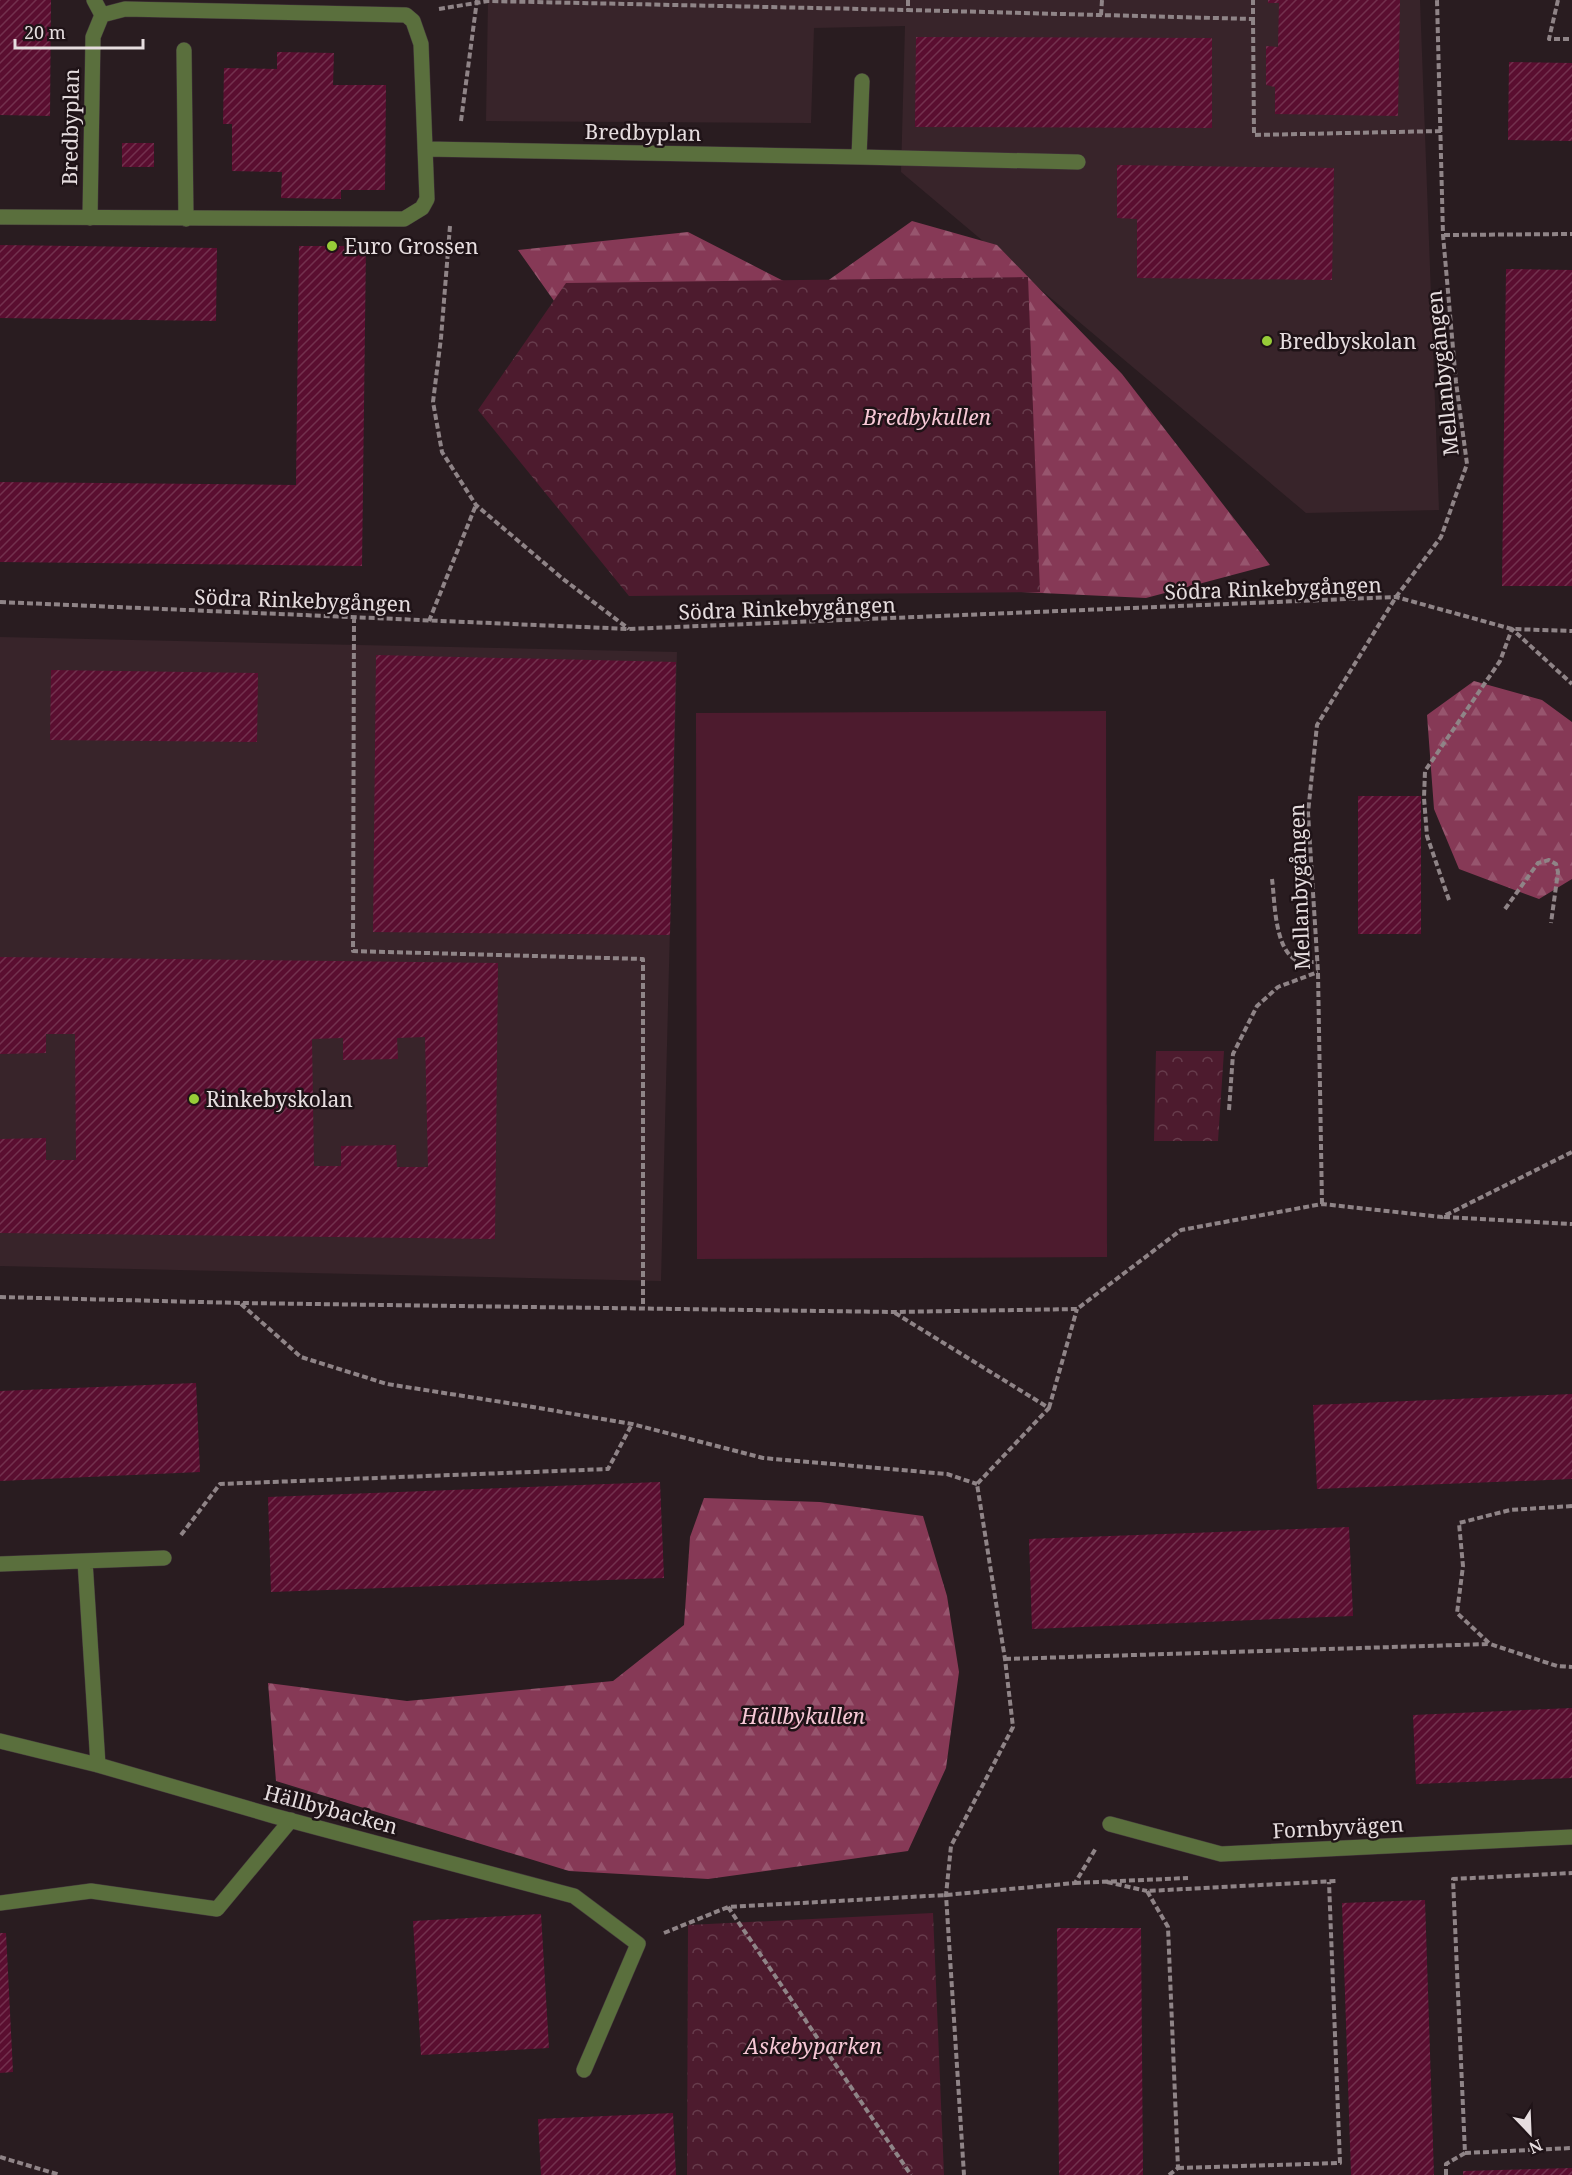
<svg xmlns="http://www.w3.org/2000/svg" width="1572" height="2175" font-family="'Noto Serif',serif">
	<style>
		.built { fill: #38242a }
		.forest { fill: url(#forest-firs) }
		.park { fill: url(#park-crowns) }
		.pitch { fill: #4d1b2e }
		.building { fill: url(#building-hatch); fill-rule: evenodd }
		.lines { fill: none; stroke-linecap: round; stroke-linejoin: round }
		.minor-casing { stroke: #43373b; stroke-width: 16 }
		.path { stroke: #8f8487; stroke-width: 4; stroke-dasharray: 6 3; stroke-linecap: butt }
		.minor { stroke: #5a6f3d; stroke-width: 15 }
		.poi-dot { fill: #97cc38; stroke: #1f1317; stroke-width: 2 }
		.labels { text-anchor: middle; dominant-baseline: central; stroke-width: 5; stroke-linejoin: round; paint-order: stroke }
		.street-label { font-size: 21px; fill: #e6dddf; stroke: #1f1317 }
		.poi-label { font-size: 21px; fill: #e6dddf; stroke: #1f1317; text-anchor: start }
		.park-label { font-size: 21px; font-style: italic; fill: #f7c8d6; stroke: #1f1317 }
	</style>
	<defs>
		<pattern id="forest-firs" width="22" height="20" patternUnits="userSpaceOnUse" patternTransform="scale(1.5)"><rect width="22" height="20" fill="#863956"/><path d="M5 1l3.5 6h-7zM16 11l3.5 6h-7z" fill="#97556e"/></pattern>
		<pattern id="park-crowns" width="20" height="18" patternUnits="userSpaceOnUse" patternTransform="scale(1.5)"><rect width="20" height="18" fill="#4d1b2e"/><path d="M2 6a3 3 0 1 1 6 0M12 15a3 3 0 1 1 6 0" fill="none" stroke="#673c4c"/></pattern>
		<pattern id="building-hatch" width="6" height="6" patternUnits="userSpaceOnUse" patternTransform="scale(1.5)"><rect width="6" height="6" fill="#5a0e30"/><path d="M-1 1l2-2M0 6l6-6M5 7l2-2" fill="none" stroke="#72314e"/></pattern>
	</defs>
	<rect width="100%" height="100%" fill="#291c20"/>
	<path class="built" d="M488 0H1420L1439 510 1306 513 901 172 905 26 814 28 811 123 486 121Z
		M0 637 677 652 661 1281 0 1266Z"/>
	<path class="forest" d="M912 221 997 245 1122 374 1270 565 1146 598 635 573 641 424 518 250 688 232 809 294Z
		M1474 681 1542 700 1572 722V879L1539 899 1459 869 1434 809 1427 715Z
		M704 1498 820 1502 923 1516 947 1596 959 1672 946 1768 908 1851 708 1879 569 1871 276 1781 268 1683 407 1701 613 1681 684 1625 690 1537Z"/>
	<path class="park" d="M1028 277 1040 592 629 596 478 410 566 283Z
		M1156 1051H1224L1218 1141H1154Z
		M933 1913 944 2175H687L688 1925Z"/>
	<path class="pitch" d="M1106 711 1107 1257 697 1259 696 713Z"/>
	<path class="building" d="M0 0H51L50 116 0 115Z
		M1268 0H1400L1398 116 1275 114V87L1266 85V46L1278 47 1279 3H1268Z
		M916 37 1212 38V128L915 127Z
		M277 52 334 53 333 85H386L385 190H341V199L281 198 282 172 232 171V124H223L224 68 277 69Z
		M1509 62 1572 63V141L1508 140Z
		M122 143H154V167H122Z
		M1117 165 1334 168 1332 280 1137 278V219L1117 218Z
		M0 245 217 248 216 321 0 318Z
		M299 246H366L362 566 0 562V482L296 485Z
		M1506 269 1572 270V586H1502Z
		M376 655 676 662 670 935 373 932Z
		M51 670 258 673 257 742 50 740Z
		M1358 796H1421V934H1358Z
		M0 957 498 963 495 1239 0 1233V1139L46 1138V1160H76L75 1034H46V1053L0 1054ZM425 1037 428 1167H397L396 1145 341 1146V1166H314L312 1039 343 1038V1060L398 1059 397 1038Z
		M196 1383 200 1472 0 1481V1391Z
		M1572 1394V1479L1317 1489 1313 1405Z
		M660 1482 664 1578 271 1592 268 1497Z
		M1349 1527 1353 1616 1032 1629 1029 1539Z
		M1572 1708V1778L1416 1784 1413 1715Z
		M1425 1900 1434 2175H1351L1342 1903Z
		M541 1914 549 2048 421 2055 413 1921Z
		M1057 1928H1141L1143 2175H1059Z
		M0 1933H6L13 2072 0 2073Z
		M673 2113 676 2175H541L538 2119Z
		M1572 2168V2175H1463V2171Z"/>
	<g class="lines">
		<defs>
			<path id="minor" d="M94 0 102 15
				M184 50 186 219
				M862 81 859 157 1078 162
				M425 149 859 157
				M0 217 404 219 422 208 427 199 421 44 413 21 406 15 125 9 102 15 93 37 90 218
				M85 1561 98 1765
				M0 1564 164 1558
				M0 1741 98 1765 274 1816 574 1896 638 1944 584 2070
				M1110 1824 1221 1854 1572 1837
				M0 1903 91 1891 217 1909 291 1820"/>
		</defs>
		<use href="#minor" class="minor-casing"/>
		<path class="path" d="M908 0V10L1253 19V0
			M1558 0 1549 39H1572
			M439 9 488 1 908 10
			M1101 15 1102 0
			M1253 19 1254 135 1441 131
			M461 121 477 0
			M450 226 441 338 433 402 442 452 476 505 563 579 629 629
			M1444 235 1572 234
			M0 602 629 629 1396 597 1512 629 1572 631
			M354 617 353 951 643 959V1308
			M429 621 476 505
			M1272 879C1275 901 1274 951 1298 961 1303 963 1311 962 1317 962
			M1449 900 1427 836 1424 798 1425 771 1500 661 1512 629 1572 684
			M1505 909 1538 863 1549 860 1556 864 1558 872 1551 923
			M1229 1110 1233 1054 1257 1006 1278 987 1318 972
			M1322 1204 1318 972 1308 813 1317 725 1396 597 1441 537 1467 464 1456 382 1443 235 1437 0
			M1444 1217 1572 1224
			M0 1297 240 1303 894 1312 1077 1309 1181 1230 1322 1204 1442 1217 1572 1152
			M241 1304 301 1357 387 1384 527 1406 632 1424 763 1458 947 1474 977 1484
			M895 1313 1049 1408 977 1484 1005 1659 1013 1727 951 1846 946 1895 964 2175
			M1049 1408 1077 1309
			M1572 1506 1510 1510 1459 1523 1463 1566 1457 1613 1490 1644 1557 1666 1572 1667
			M181 1535 220 1484 608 1469 632 1424
			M1005 1659 1490 1644
			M1107 1882 1147 1891
			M1075 1883 1188 1878
			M728 1907 911 2175
			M664 1933 728 1907 946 1895 1075 1883 1096 1848
			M1465 2153 1572 2148
			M0 2157 60 2175
			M1178 2168 1340 2163 1329 1882
			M1169 2175 1178 2168 1168 1927 1147 1891 1336 1881
			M1446 2175V2164L1465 2153 1453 1879 1572 1873"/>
		<use href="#minor" class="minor"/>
	</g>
	<g class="poi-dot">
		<circle cx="332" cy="246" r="6"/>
		<circle cx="1267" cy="341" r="6"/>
		<circle cx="194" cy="1099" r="6"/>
	</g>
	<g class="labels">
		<g class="street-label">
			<text transform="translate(70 127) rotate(-89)">Bredbyplan</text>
			<text transform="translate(643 132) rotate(1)">Bredbyplan</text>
			<text transform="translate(1442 373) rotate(-96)">Mellanbygången</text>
			<text transform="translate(1273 588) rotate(-2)">Södra Rinkebygången</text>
			<text transform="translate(303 600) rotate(2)">Södra Rinkebygången</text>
			<text transform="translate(787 608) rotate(-2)">Södra Rinkebygången</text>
			<text transform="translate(1299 887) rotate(-92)">Mellanbygången</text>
			<text transform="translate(331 1809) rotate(15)">Hällbybacken</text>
			<text transform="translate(1338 1827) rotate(-3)">Fornbyvägen</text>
		</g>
		<g class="poi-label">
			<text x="344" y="246">Euro Grossen</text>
			<text x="1279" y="341">Bredbyskolan</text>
			<text x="206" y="1099">Rinkebyskolan</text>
		</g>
		<g class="park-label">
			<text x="927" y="417">Bredbykullen</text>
			<text x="803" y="1716">Hällbykullen</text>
			<text x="813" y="2046">Askebyparken</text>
		</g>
	</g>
	<g transform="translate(1530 2133) rotate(157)" stroke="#1f1317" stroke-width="4.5" paint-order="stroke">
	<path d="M0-4.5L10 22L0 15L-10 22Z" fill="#e6dddf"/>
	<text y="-9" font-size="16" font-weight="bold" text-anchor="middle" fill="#e6dddf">N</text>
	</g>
	<path d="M15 39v9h128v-9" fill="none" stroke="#e6dddf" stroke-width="3"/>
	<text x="24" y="39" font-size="18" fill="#e6dddf" stroke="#1f1317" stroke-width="4.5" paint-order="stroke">20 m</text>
</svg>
